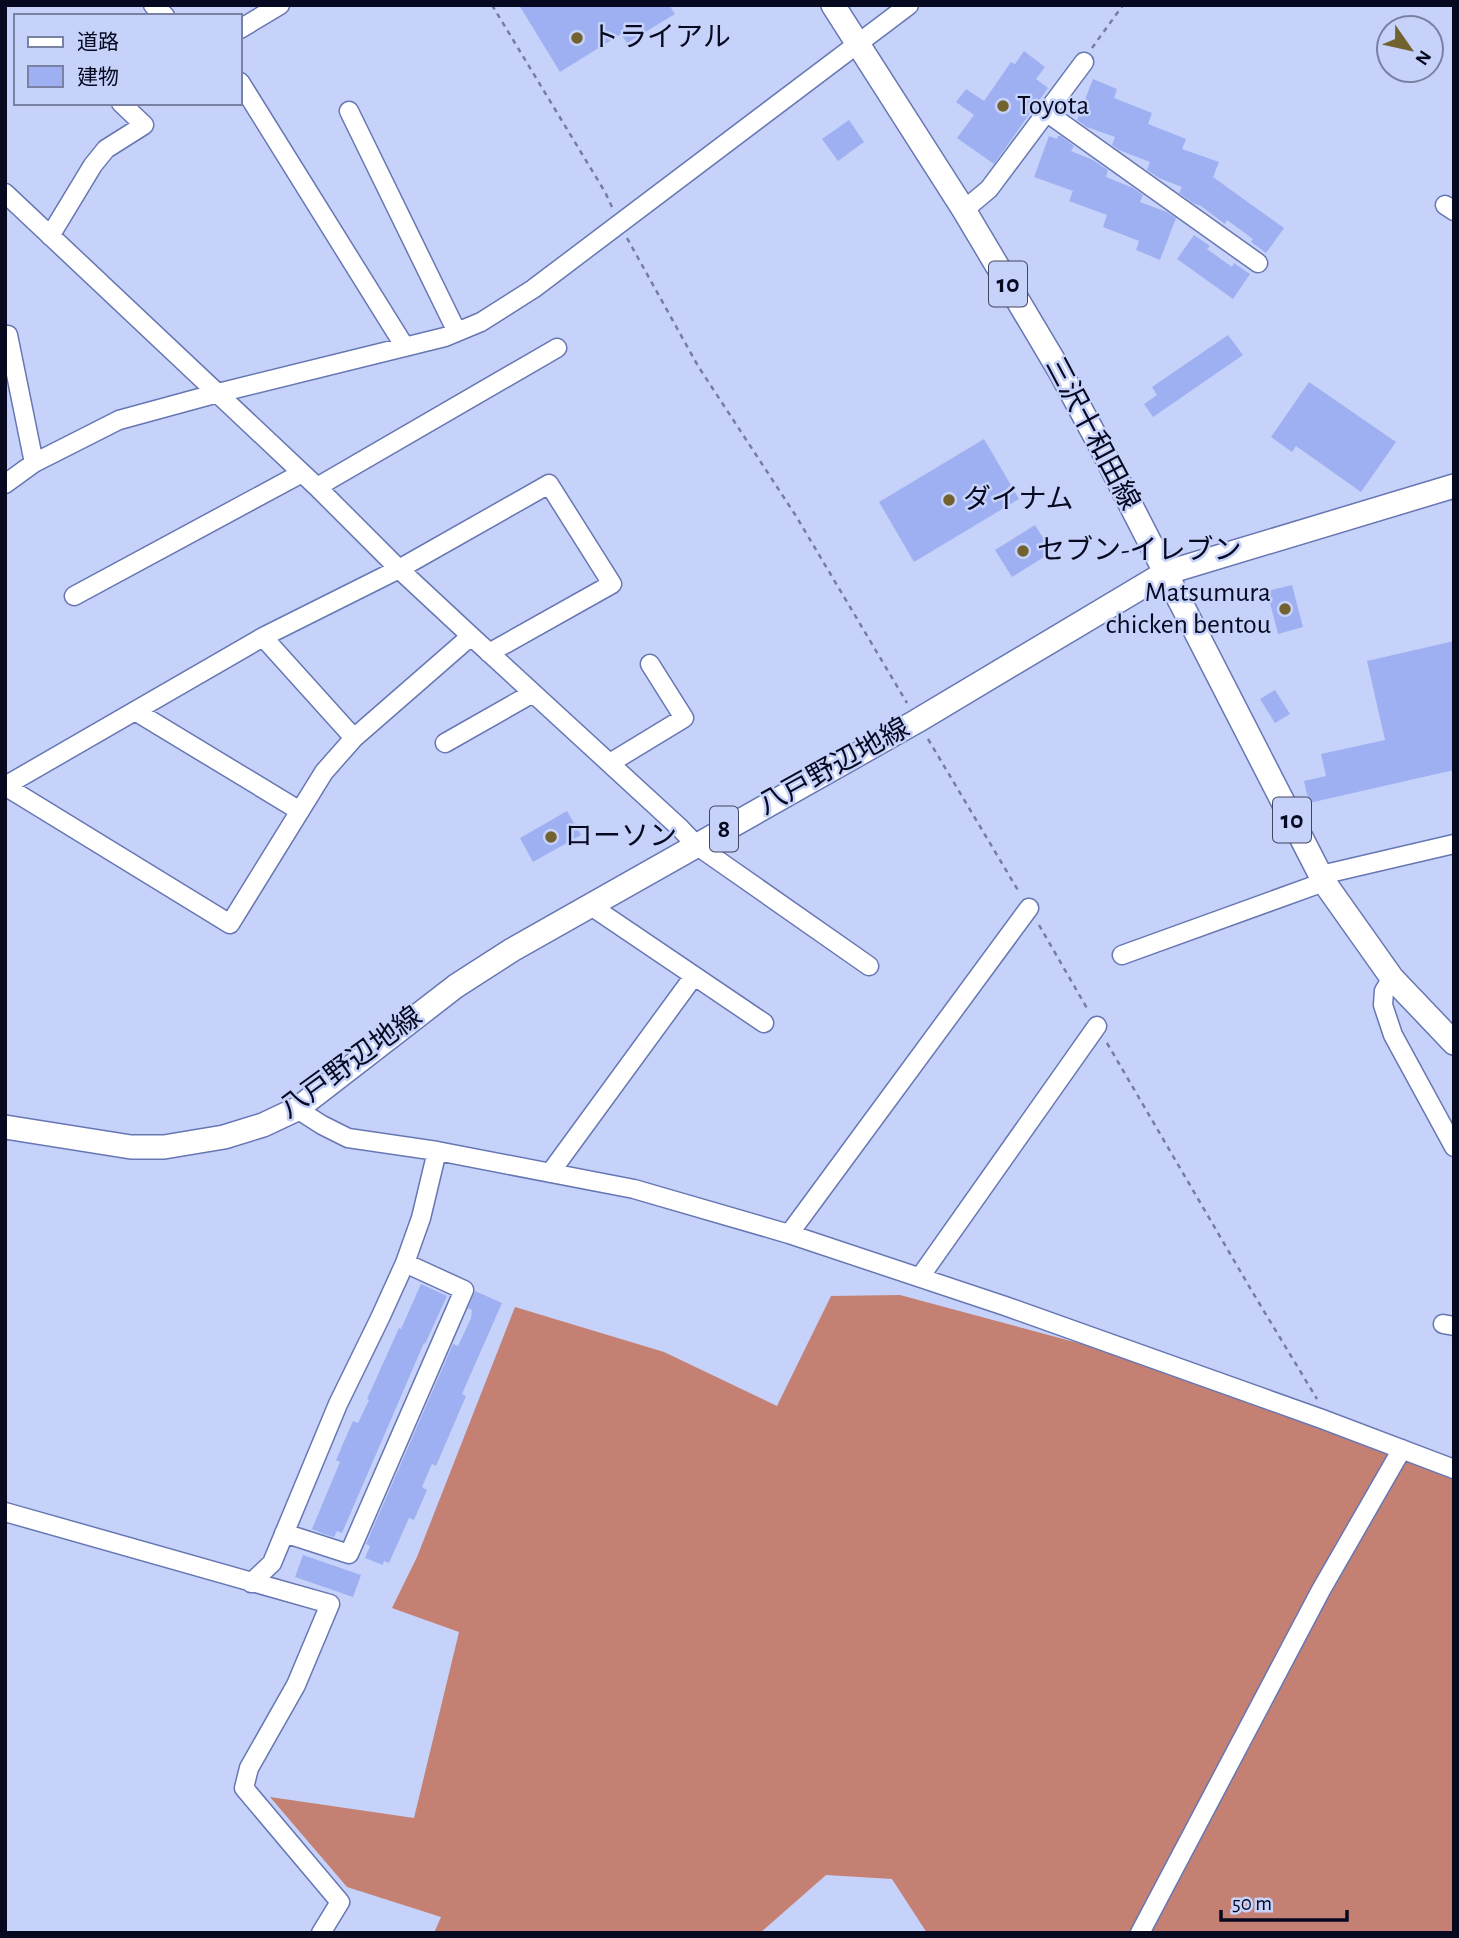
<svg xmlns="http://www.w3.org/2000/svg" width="1459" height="1938" font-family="'Alegreya Sans','Noto Sans JP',sans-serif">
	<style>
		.forest { fill: #c48072 }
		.building { fill: #9eb0f1 }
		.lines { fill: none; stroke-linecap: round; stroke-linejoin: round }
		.minor-casing { stroke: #6777b3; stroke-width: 21 }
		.major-casing { stroke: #6777b3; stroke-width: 26 }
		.path { stroke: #767e9f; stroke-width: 2.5; stroke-dasharray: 5 5; stroke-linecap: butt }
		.minor { stroke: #fff; stroke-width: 18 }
		.major { stroke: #fff; stroke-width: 23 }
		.poi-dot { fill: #726230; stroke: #c6d2fa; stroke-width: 2.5 }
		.labels { text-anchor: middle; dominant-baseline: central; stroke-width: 5; stroke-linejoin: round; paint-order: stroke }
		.shield { fill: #c6d2fa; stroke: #404561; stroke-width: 2 }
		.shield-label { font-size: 26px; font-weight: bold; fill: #060920 }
		.poi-label { font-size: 28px; fill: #060920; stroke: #c6d2fa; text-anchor: start }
		.street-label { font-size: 28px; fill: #060920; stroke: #c6d2fa }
	</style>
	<rect width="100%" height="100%" fill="#c6d2fa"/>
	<path class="forest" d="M900 1295 1115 1353 1454 1475V1933H927L892 1879 826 1875 760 1933H434L441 1917 347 1887 270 1797 414 1818 459 1632 392 1608 417 1557 515 1307 664 1352 777 1406 831 1296Z"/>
	<path class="building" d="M519 5H669L675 14 627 43 621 34 560 72Z
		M1024 51 1045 67 1036 79 1048 88 994 164 957 138 974 115 956 102 966 89 984 101 1011 62 1015 64Z
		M1093 79 1117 89 1114 98 1152 113 1148 124 1186 139 1182 149 1219 162 1213 177 1284 228 1266 253 1251 242 1253 239 1227 220 1225 224 1201 206 1193 203 1179 193 1182 187 1159 178 1147 170 1150 162 1119 150 1112 145 1115 137 1087 127 1077 120Z
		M849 120 864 142 838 161 822 139Z
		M1049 136 1057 139 1058 136H1061L1074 146 1071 151 1093 160 1108 170 1106 177 1133 188 1143 195 1140 202 1167 212 1176 218 1160 260 1136 250 1139 241 1103 227 1107 215 1069 201 1073 191 1034 177Z
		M1194 235 1210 246 1207 249 1232 267 1234 263 1250 274 1233 299 1177 259Z
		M1228 335 1243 355 1153 417 1144 404 1157 395 1152 387Z
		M1309 382 1396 442 1361 492 1296 446 1292 452 1271 437Z
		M984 439 1019 499 914 562 879 502Z
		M1035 525 1052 552 1012 577 995 550Z
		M1292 585 1303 627 1278 634 1267 591Z
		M1454 641V770L1309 803 1304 781 1326 776 1321 754 1385 740 1367 661Z
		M1275 690 1290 714 1275 723 1260 699Z
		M567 811 581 835 533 862 520 838Z
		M421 1284 447 1296 425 1344 424 1343 342 1533 337 1531 334 1537 324 1534 312 1529 340 1462 336 1460 353 1421 358 1423 369 1400 367 1399 399 1328 401 1329Z
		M475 1291 502 1303 462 1394 466 1396 436 1466 432 1464 422 1487 427 1490 414 1520 409 1518 389 1563 384 1561 383 1565 365 1558 370 1546 366 1544 453 1344 458 1346 471 1318 472 1310 468 1308Z
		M303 1555 361 1575 353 1597 295 1577Z"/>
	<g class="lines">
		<defs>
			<path id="minor" d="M153 5 165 16
				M240 29 280 5
				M240 82 405 347
				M349 111 457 332
				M1046 112 1258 263
				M5 193 317 487 399 569 471 636 680 828 696 845 869 966
				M1445 205 1454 211
				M964 210 989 189 1084 62
				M50 236 93 165 106 149 144 125 121 103
				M5 335H8L34 463
				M5 484 34 463 119 420 218 393 445 337 481 322 533 289 909 5
				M317 487 557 348
				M74 596 302 473
				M263 637 354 738
				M135 711 300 811
				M445 743 533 693
				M610 763 684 718 650 664
				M5 786 263 637 399 569 549 484 612 584 489 653
				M5 786 230 924 324 772 354 738 471 636
				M1321 875 1454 844
				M591 906 764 1023
				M1122 955 1324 882
				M1392 978 1384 991 1383 1005 1393 1035 1454 1147
				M297 1109 322 1125 348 1138 437 1151 634 1189 789 1234 1005 1306 1322 1419 1454 1469
				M550 1173 694 976
				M789 1234 1029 908
				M920 1277 1097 1026
				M1443 1324 1454 1326
				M5 1512 330 1604 296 1685 249 1768 244 1788 340 1902 321 1933
				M284 1533 349 1554 464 1290 405 1263
				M251 1583 272 1563 338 1404 380 1318 405 1263 421 1218 437 1151
				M1140 1933 1321 1590 1402 1449"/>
			<path id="major" d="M833 5 964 210 1061 373 1101 447 1324 882 1392 978 1454 1043
				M5 1127 131 1147H164L224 1137 263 1125 297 1109 456 986 512 950 917 721 1165 573 1454 486"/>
		</defs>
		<use href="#minor" class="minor-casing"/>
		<use href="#major" class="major-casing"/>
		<path class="path" d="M492 5 605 192 612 207
			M1092 48 1123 5
			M627 238 698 366 796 516 907 703
			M928 739 1019 892
			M1039 925 1088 1010
			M1107 1043 1253 1293 1317 1399"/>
		<use href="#minor" class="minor"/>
		<use href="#major" class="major"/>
	</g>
	<g class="poi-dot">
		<circle cx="577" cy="38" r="7"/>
		<circle cx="1003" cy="106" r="7"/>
		<circle cx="949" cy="500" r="7"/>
		<circle cx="1023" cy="551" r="7"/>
		<circle cx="1285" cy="609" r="7"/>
		<circle cx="551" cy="837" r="7"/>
	</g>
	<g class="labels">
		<g class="shield">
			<rect x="989" y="261.5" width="38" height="45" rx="5"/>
			<rect x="1273" y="797.5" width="38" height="45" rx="5"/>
			<rect x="710" y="806.5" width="28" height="45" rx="5"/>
		</g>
		<g class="shield-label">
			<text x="1008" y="284">10</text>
			<text x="1292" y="820">10</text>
			<text x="724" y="829">8</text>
		</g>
		<g class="poi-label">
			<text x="591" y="38">トライアル</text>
			<text x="1017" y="106">Toyota</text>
			<text x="963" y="500">ダイナム</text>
			<text x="1037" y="551">セブン-イレブン</text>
			<text x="1271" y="593" text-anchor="end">Matsumura<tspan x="1271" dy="32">chicken bentou</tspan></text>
			<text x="565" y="837">ローソン</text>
		</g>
		<g class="street-label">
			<text transform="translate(1092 434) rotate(62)">三沢十和田線</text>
			<text transform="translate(834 767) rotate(-29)">八戸野辺地線</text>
			<text transform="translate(351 1063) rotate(-36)">八戸野辺地線</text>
		</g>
	</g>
	<rect width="1459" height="1938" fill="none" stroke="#060920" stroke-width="14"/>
	<rect x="14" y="14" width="228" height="91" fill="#c6d2fa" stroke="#7982a3" stroke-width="2"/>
	<rect x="28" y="37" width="35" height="10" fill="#ffffff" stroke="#7982a3" stroke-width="2"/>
	<text x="77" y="49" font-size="21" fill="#060920">道路</text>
	<rect x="28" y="66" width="35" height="21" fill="#9eb0f1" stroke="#7982a3" stroke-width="2"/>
	<text x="77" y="84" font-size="21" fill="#060920">建物</text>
	<g transform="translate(1410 49) rotate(124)"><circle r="33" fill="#c6d2fa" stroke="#7982a3" stroke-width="2"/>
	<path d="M0-5L12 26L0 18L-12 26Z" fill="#726230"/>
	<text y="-10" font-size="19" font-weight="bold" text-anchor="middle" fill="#060920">N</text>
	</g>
	<path d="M1221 1910v10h126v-10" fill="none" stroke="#060920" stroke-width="3.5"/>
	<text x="1232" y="1910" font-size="21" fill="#060920" stroke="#c6d2fa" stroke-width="5" paint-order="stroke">50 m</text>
</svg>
